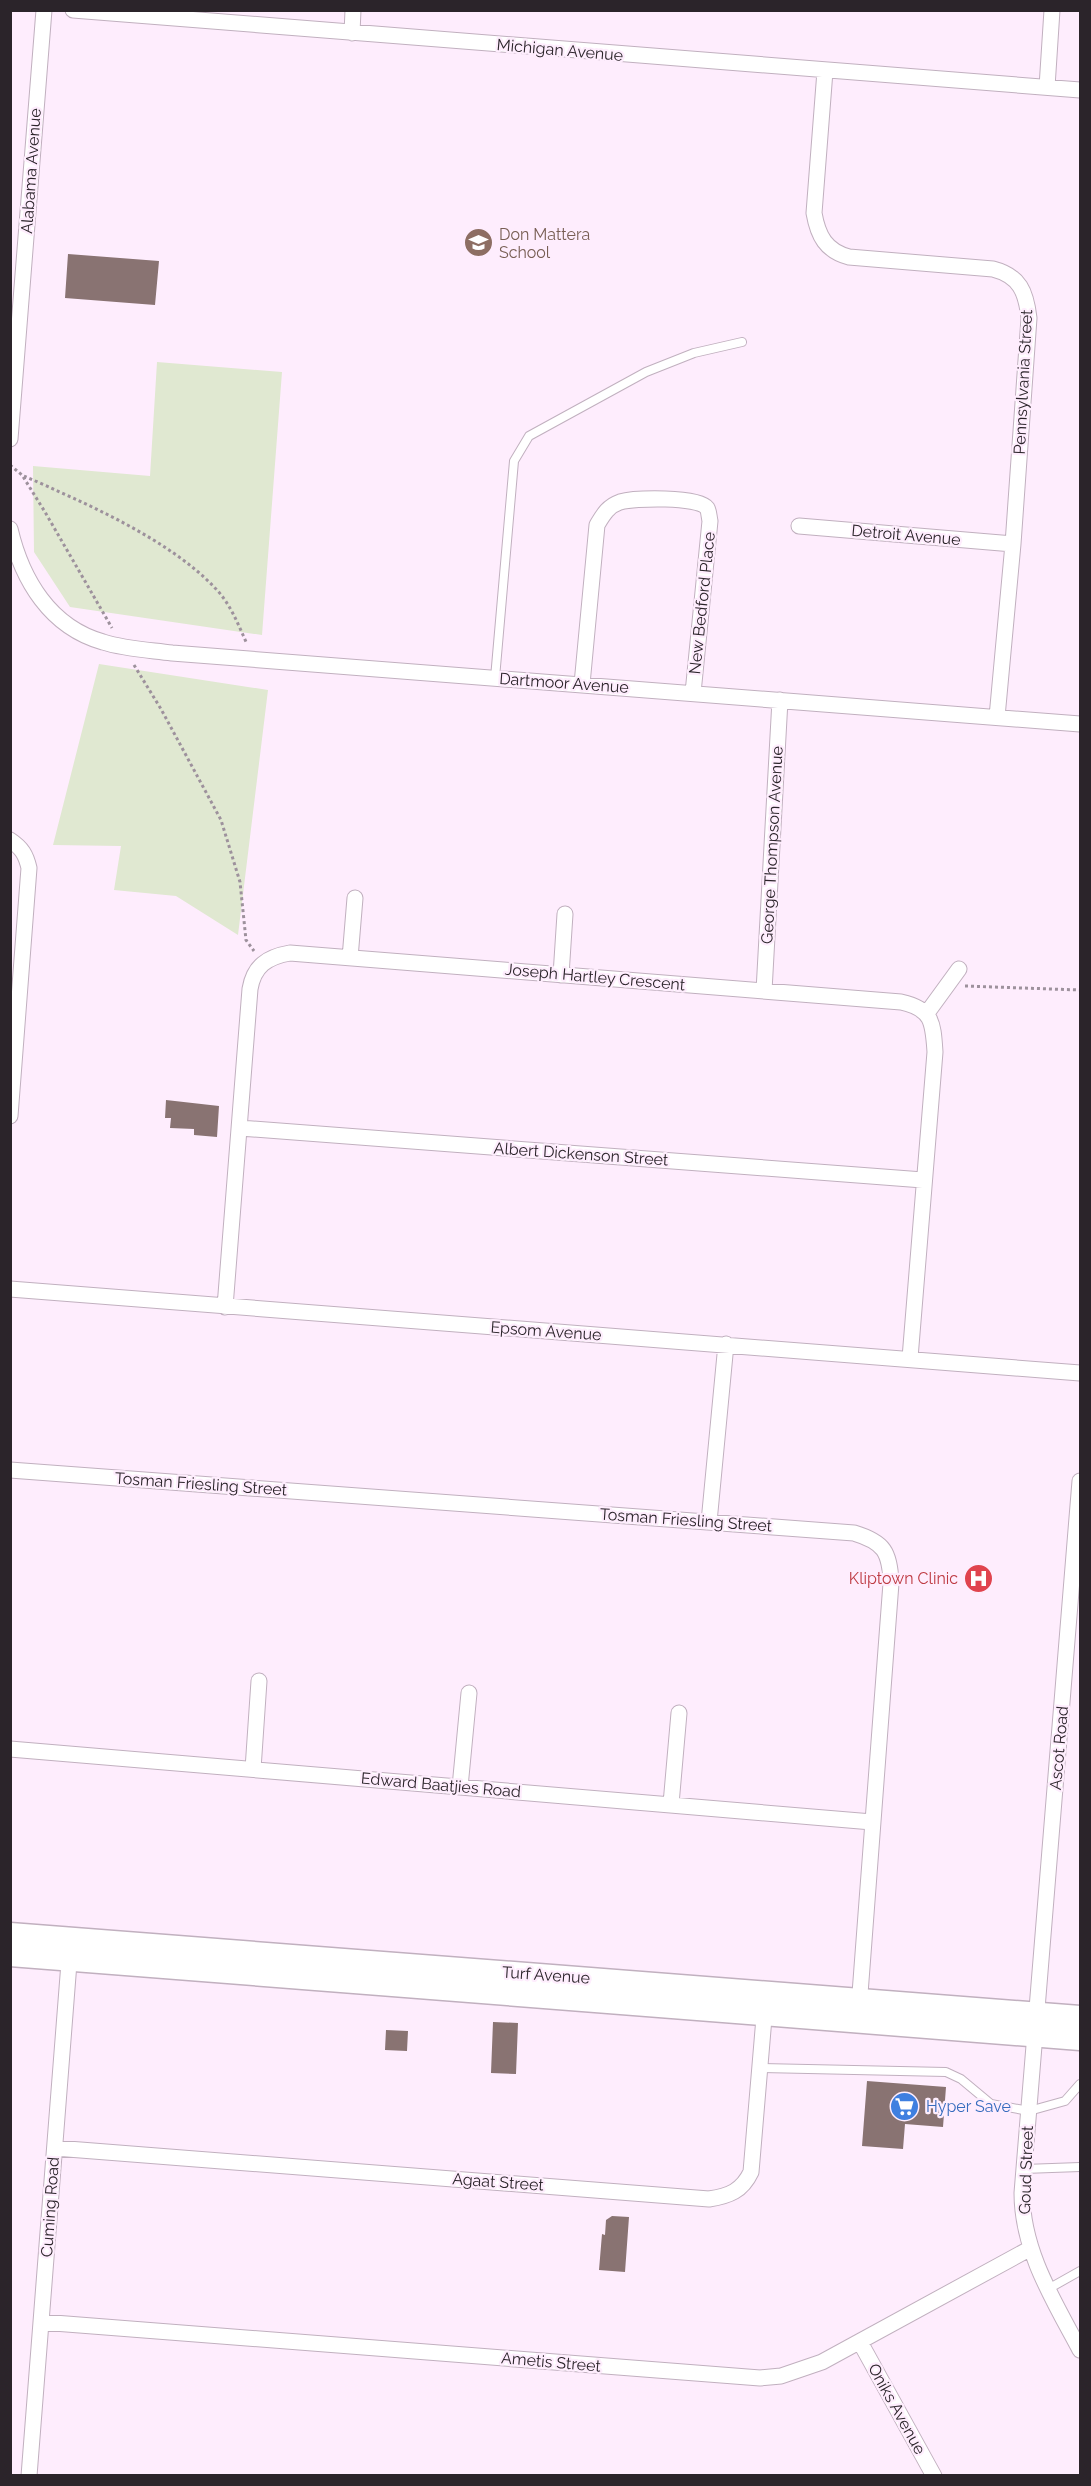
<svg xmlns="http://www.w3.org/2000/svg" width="1091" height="2486" font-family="Raleway,sans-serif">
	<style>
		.green { fill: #e0e8d1 }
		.building { fill: #897372 }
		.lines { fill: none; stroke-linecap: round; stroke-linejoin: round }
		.lane-casing { stroke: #c1b0bf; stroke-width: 10 }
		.street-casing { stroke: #c1b0bf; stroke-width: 17 }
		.secondary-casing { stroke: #c1b0bf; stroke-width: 25 }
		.path { stroke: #9d919c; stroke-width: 3; stroke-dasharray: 3 3; stroke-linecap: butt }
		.lane { stroke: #fff; stroke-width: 8 }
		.street { stroke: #fff; stroke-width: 15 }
		.secondary { stroke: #fff; stroke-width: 22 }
		.labels { text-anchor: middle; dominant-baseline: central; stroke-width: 4.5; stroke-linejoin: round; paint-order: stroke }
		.street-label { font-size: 16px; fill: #2b242a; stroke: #feedfd }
		.education-label { font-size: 16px; fill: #785e54; stroke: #feedfd; text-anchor: start }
		.health-label { font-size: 16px; fill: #be3a42; stroke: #feedfd; text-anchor: end }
		.shop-label { font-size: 16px; fill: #366cbe; stroke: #feedfd; text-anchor: start }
	</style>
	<rect width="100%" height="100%" fill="#feedfd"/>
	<path class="green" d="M157 362 282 372 262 635 70 607 34 552 33 466 150 476Z
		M99 664 268 690 238 935 176 896 114 890 121 846 53 845Z"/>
	<path class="building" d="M68 254 159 261 155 305 65 298Z
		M166 1100 219 1106 217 1137 194 1135V1129L170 1128 171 1118H165Z
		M493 2022 518 2023 516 2074 491 2073Z
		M386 2030 408 2031 407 2051 385 2050Z
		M867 2081 946 2087 943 2127 905 2124 903 2149 862 2146Z
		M612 2216 629 2217 625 2272 599 2270 602 2234 605 2235 606 2220Z"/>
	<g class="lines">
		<defs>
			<path id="lane" d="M495 678 514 461 529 436 646 372 694 353 742 342
				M761 2068 946 2072 961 2079 991 2104 1029 2111 1065 2101 1080 2084
				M1024 2169 1080 2167
				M1048 2289 1080 2271"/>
			<path id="street" d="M73 10 1080 90
				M352 33 353 10
				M825 71 814 213C818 236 826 251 849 257L993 269C1020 276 1026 292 1029 318L1013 544 997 717
				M1047 87 1052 10
				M10 439 44 10
				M799 526 1013 544
				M10 529C22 580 50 627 103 642 125 649 149 650 172 653L1080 724
				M582 684 597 525C603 515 608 506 620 502 634 498 698 496 707 508 709 511 709 517 710 521L693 693
				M10 840C22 848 26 855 29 868L10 1116
				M350 958 355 898
				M561 975 565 914
				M764 991 780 700
				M927 1013 959 969
				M240 1128 923 1180
				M10 1289 1080 1373
				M225 1307 250 989C254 966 267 957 290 953L901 1002C933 1009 933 1023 935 1052L910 1358
				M10 1470 854 1533C884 1542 890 1552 891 1583L859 2007
				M1080 1481 1022 2193C1022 2251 1054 2301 1080 2350
				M709 1522 726 1344
				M10 1749 872 1822
				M253 1769 259 1681
				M460 1787 469 1693
				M671 1804 679 1713
				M55 2148 709 2199C729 2196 742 2191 751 2172L765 2006
				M41 2322 760 2378 781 2376 822 2362 1031 2248
				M860 2342 934 2476
				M29 2476 70 1950"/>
			<path id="secondary" d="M10 1934 1080 2017
				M10 1955 1080 2039"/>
		</defs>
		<use href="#lane" class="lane-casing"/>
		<use href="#street" class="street-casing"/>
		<use href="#secondary" class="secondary-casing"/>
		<path class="path" d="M10 465 22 475 45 512 112 628
			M24 476C85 503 169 539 215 588 230 603 238 624 247 644
			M134 665 161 709 221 820 240 882 246 940 254 951
			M965 986 1080 990"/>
		<use href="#lane" class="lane"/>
		<use href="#street" class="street"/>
		<use href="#secondary" class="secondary"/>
	</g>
	<defs>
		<symbol id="school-disc" viewBox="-11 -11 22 22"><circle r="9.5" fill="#8d6e63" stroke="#feedfd"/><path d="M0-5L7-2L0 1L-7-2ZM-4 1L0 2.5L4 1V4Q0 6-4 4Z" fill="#fff"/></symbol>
		<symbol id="hospital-disc" viewBox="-11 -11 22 22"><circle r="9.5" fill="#e0444e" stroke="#feedfd"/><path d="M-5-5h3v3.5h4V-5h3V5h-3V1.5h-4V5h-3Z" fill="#fff"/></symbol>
		<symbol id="supermarket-disc" viewBox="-11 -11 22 22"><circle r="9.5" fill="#3f7fe0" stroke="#feedfd"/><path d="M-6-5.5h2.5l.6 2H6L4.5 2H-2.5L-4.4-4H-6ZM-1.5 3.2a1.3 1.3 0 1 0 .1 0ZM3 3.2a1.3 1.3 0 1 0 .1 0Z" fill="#fff"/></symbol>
	</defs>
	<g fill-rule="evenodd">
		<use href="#school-disc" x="462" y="226" width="33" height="33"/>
		<use href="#hospital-disc" x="962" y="1562" width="33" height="33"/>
		<use href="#supermarket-disc" x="888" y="2090" width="33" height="33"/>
	</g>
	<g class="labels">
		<g class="street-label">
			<text transform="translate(560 50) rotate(5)">Michigan Avenue</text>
			<text transform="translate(31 171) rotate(-86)">Alabama Avenue</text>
			<text transform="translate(1023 382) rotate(-87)">Pennsylvania Street</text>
			<text transform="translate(906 535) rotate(5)">Detroit Avenue</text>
			<text transform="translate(702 603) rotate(-84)">New Bedford Place</text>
			<text transform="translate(564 683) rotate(4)">Dartmoor Avenue</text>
			<text transform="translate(772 845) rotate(-87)">George Thompson Avenue</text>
			<text transform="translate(595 977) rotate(5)">Joseph Hartley Crescent</text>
			<text transform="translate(581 1154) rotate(4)">Albert Dickenson Street</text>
			<text transform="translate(546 1331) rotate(4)">Epsom Avenue</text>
			<text transform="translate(201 1484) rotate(4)">Tosman Friesling Street</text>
			<text transform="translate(686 1520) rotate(4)">Tosman Friesling Street</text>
			<text transform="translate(1059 1748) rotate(-85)">Ascot Road</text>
			<text transform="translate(441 1785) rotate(5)">Edward Baatjies Road</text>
			<text transform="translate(546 1975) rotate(4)">Turf Avenue</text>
			<text transform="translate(1026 2170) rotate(-88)">Goud Street</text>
			<text transform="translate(498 2182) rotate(4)">Agaat Street</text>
			<text transform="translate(50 2207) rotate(-86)">Cuming Road</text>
			<text transform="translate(551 2362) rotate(5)">Ametis Street</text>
			<text transform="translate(897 2409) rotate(61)">Oniks Avenue</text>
		</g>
		<g class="education-label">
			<text x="499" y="234">Don Mattera<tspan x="499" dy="18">School</tspan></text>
		</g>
		<g class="health-label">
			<text x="958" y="1578">Kliptown Clinic</text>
		</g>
		<g class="shop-label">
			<text x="926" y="2106">Hyper Save</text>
		</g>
	</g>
	<rect width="1091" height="2486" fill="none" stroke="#2b242a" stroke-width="24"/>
</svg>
